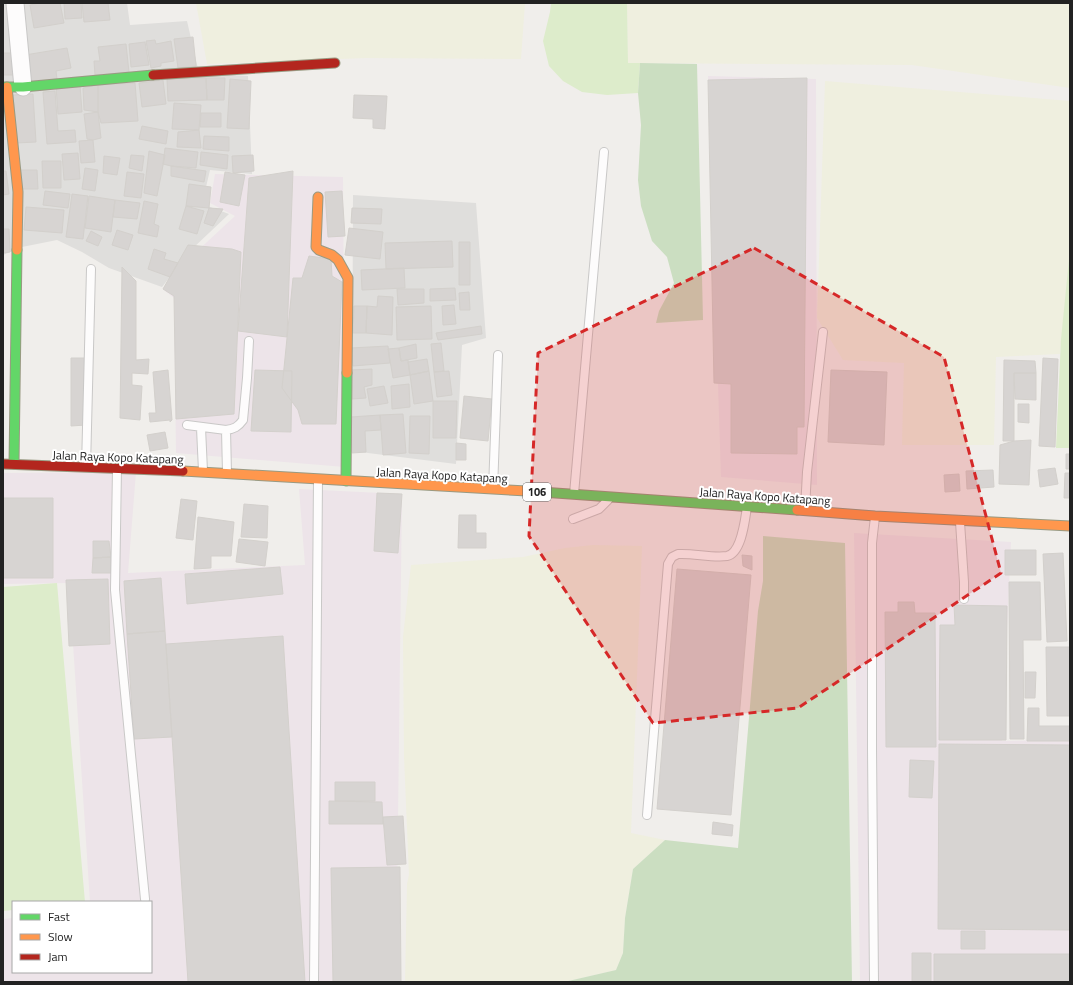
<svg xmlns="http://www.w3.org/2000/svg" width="1073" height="985" font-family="'Titillium Web',sans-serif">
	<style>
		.residential { fill: #dfdedc }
		.industrial { fill: #ede4e9 }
		.farmland { fill: #efefdf }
		.grass { fill: #ddeccb }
		.forest { fill: #cbdec1 }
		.building { fill: #d7d4d2; stroke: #d3d0cc }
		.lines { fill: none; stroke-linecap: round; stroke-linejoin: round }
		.lane-casing { stroke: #c9c8c7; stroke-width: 10 }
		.street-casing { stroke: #c9c8c7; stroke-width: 19 }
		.fast-casing { stroke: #999a82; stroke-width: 11 }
		.slow-casing { stroke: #999a82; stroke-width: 11 }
		.jam-casing { stroke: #999a82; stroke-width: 11 }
		.lane { stroke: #fdfcfc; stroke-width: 8 }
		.street { stroke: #fdfcfc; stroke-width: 17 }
		.fast { stroke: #63d668; stroke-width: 9 }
		.slow { stroke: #ff974d; stroke-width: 9 }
		.jam { stroke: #b3261e; stroke-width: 9 }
		.marked { fill: #d62828; fill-opacity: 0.2; stroke: #d62828; stroke-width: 3; stroke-dasharray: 8 5; stroke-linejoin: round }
		.labels { text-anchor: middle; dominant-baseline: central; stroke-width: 4; stroke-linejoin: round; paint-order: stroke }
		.shield { fill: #fff; stroke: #646464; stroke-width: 1 }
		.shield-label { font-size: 11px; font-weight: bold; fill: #222 }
		.street-label { font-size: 12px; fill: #222; stroke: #fff }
	</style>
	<rect width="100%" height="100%" fill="#f0eeeb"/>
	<path class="residential" d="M3 3H127L130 25 187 21 199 73 248 76 252 174 210 170 202 204 229 214 191 250 162 287 109 268 82 252 57 240 22 247 3 255Z
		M353 195 476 203 486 338 462 345 456 464 352 451Z"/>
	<path class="industrial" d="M708 76 816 79 817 485 721 477Z
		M215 174 343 177 345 467 176 453 174 298 165 291 193 255 235 216 210 203Z
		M136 472 128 573 305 565 299 489 402 494 396 982H3V919L13 918V972H151V902H90L69 583 3 584V473Z
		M854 533 1011 542 1002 741 1070 740V982H860Z"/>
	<path class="farmland" d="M196 3H525L521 59 366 58 207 64Z
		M627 3H1070V88L912 65 628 63Z
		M825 81 1070 101V249L1060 354 996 357 994 445H902L904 363 843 360 817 318Z
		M593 545 642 546 631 833 665 840 633 869 625 918 623 953 616 970 564 982H405L407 884 409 875 404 757 403 637 411 565 523 557 565 548Z"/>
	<path class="grass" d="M551 3H627L628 63H640L638 93 607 95 582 92 563 81 549 66 543 41 550 12Z
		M1070 249V448H1056L1061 339Z
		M57 583 85 902H13V910L3 911V587Z"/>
	<path class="forest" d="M640 63 697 64 703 320 656 323 659 311 674 283 667 257 652 241 641 206 638 180 641 125 638 93Z
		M763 536 845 543 852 982H564L616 970 623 953 625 918 633 869 665 840 738 848 758 611 763 581Z"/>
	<path class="building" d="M40 3H60L64 23 34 28 30 5Z
		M64 3H81L82 18 65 19Z
		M82 3H108L110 20 84 22Z
		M193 37 196 66 178 68 174 39Z
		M155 40 156 44 171 41 174 61 161 63V66L151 68 146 41Z
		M145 42 149 65 131 67 129 44Z
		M126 44 129 72 95 75 94 61H100L98 47Z
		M67 48 71 68 56 71 57 79 30 84 25 55Z
		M3 53H17V75H3Z
		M206 78 207 100 168 101 167 79Z
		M206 78H225L224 100H207Z
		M807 78 804 427H797V454L731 453V384L714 383 708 80Z
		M230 79 251 81 249 129 227 128Z
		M163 80 166 104 142 107 139 83Z
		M135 83 138 121 101 123 98 112V85Z
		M80 85 82 112 58 114 56 87Z
		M98 85V112L84 110 83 88Z
		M55 91 58 131 75 130 76 142 47 144 43 92Z
		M33 94 36 142 16 143 13 95Z
		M354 95 387 96 385 129 373 128V119L353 118Z
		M174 103 201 105 199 130 172 129Z
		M98 112 101 138 93 140 87 139 84 114Z
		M201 113H221V127H200Z
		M142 126 168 131 166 144 139 139Z
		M199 130 201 148 177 147 178 132Z
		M204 136 229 137V151L203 149Z
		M93 140 95 162 81 163 79 141Z
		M165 148 198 152 196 168 171 166 163 164Z
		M149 151 165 155 157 196 144 193Z
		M201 152 228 155 227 169 200 165Z
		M78 153 80 179 64 180 62 154Z
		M131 155 144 156 142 171 129 168Z
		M253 155 254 171 233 173 232 156Z
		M104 156 120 158 117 175 103 173Z
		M42 161H61V188H43Z
		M171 166 206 171 204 182 171 176Z
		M85 168 98 170 95 191 82 189Z
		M19 170H37L38 189H20Z
		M3 171H6L9 194 3 195Z
		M293 171 287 337 238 331 249 178Z
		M127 172 144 174 141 198 124 196Z
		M225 172 245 175 239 206 220 202Z
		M189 184 211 187 209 208 186 206Z
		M45 191 70 194 68 208 43 205Z
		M342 191 345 236 328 237 325 192Z
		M72 194 88 196 83 239 66 237Z
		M89 196 115 200 111 232 85 228Z
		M115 200 140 203 137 219 113 217Z
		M144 201 158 204 154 224 159 226 157 237 138 233Z
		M186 206 204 211 197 234 179 229Z
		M26 207 64 210 62 233 24 230Z
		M209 208 223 209 213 226 204 223Z
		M352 208 382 209 381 224 351 223Z
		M349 228 383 232 380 259 345 255Z
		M3 229H9L10 252 3 253Z
		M117 230 133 235 128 250 112 245Z
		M91 231 102 237 98 246 86 241Z
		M452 241 453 267 386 269 385 243Z
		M459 242H470V285H459Z
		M188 245 232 249 241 252 234 414 176 419 174 296 163 289Z
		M154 249 166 253 164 259 178 263 170 277 148 269Z
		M309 256 331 259 332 276 342 282 336 424H302L298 410 282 388 293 278H302Z
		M122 267 136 281V360L149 359 148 374 132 373V385L142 386 140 420 120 418Z
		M404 268 405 288 362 290 361 270Z
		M455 288 456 300 430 301V289Z
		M397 289H424V303L398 305Z
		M469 292 470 310H460L459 293Z
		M378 296 393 297 392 335 366 333 367 306 377 307Z
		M454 305 456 324 443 325 442 306Z
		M354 306H367L366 333H353Z
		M431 306 432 339 397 340 396 307Z
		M481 326 482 334 438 340 436 333Z
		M441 343 444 371 434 372 431 344Z
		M416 344 417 358 401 361 399 348Z
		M388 346 390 363 353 366 351 348Z
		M399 348 401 361 408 360 410 375 393 378 388 349Z
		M71 358H86V425L71 426Z
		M1043 358 1058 359 1055 447 1039 446Z
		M427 359 429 371 410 375 408 362Z
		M1004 360 1035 361 1036 373H1014V441H1003Z
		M372 369V385L364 387 366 398 352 399 351 370Z
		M168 370 172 420 170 422V420L150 422 149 413H156L153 372Z
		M255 370 292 371 291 432 251 431Z
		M831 370 887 372 884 445 828 442Z
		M429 371 433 401 414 404 410 375Z
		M449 371 452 395 437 397 434 372Z
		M1014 373H1036V400L1015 399Z
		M409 384 410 407 392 409 391 386Z
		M384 386 388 403 370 406 367 389Z
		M464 396 492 399 488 441 460 438Z
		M433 401H457L456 438H433Z
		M1018 404H1029V423L1018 422Z
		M403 414 406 453 383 455 380 415Z
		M380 415 381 430 365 431 366 452 352 453 351 417Z
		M410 416H430L429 454 409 453Z
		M165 432 168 448 150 451 147 435Z
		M1031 440 1029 485 999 484 1000 445 1014 441Z
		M456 443 466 444V460H456Z
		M1066 454H1070V469H1066Z
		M1055 468 1058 484 1040 487 1038 470Z
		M993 470 994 487 967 489 966 471Z
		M1065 473H1070V498H1064Z
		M959 474 960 491 945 492 944 475Z
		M377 493 402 494 398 553 374 551Z
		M3 498H53V578H3Z
		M181 499 197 501 193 540 176 538Z
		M244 504 268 506 267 538 241 537Z
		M459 515H476V533H486V548H458Z
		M198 517 234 522 231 556H211V568L194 569Z
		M239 539 268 542 265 566 236 562Z
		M93 541H109L111 557 93 558Z
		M1005 550H1036V575H1005Z
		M1063 553 1067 641 1047 642 1043 554Z
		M742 555 752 556V570L743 566Z
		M111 557V573H92L93 558Z
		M280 567 283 594 187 604 185 574Z
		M677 569 751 575 731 815 657 809Z
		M161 578 165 631 127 634 124 581Z
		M108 579 110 644 69 646 66 580Z
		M1009 582H1040L1041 640H1023L1024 739H1010Z
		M898 602H914L915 613H935L936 747H886L885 612H898Z
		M954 605 1007 606 1006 740H939L940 625H955Z
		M165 631 172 737 134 739 127 634Z
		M283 636 305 982H188L166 644Z
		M1046 647H1070V716H1047Z
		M1025 672H1036L1035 698H1025Z
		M1028 708H1039V726H1070V741H1027Z
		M939 744 1070 745V930L938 929Z
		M910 760 934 761 932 798 909 797Z
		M335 782H375V801H335Z
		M329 801 382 802 383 824H329Z
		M403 816 406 864 387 865 383 817Z
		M713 822 733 825 732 836 712 834Z
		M400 867 401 982H333L331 868Z
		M961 931H985V949H961Z
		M912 953H931V982H912Z
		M934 954H1070V982H934Z"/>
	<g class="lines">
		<defs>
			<path id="lane" d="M187 425 226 430
				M201 428 203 471
				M86 467 91 269
				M117 469 115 590 145 899
				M227 473 226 430C234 429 238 427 243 420L247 378 249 341
				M493 489 498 355
				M574 494 604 152
				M805 510 807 472 823 332
				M573 519 599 509 608 500
				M960 522 964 582V599
				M647 815 668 564 672 557 678 554C694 553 711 558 727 556 742 553 745 519 747 507
				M314 982 318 479
				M874 982 872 749V543L875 517"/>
			<path id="street" d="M15 3 23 87"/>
			<path id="fast" d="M3 87H23L153 75
				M14 464 17 250
				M346 481 347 373
				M527 491 797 510"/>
			<path id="slow" d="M7 87 18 192 17 250
				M318 197 316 247 319 250 332 255 338 260 348 278 347 373
				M183 471 527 491
				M797 510 875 516 1070 526"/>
			<path id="jam" d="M153 75 335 63
				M3 464 183 471"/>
		</defs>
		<use href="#lane" class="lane-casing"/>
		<use href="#street" class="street-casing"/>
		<use href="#fast" class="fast-casing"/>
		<use href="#slow" class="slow-casing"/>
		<use href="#jam" class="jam-casing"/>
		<use href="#lane" class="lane"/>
		<use href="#street" class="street"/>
		<use href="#fast" class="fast"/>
		<use href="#slow" class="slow"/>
		<use href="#jam" class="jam"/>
	</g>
	<path class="marked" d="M754 248 944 357 1001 573 798 708 653 723 529 536 538 353Z"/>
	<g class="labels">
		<rect class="shield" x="523" y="483" width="28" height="18" rx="3"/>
		<g class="shield-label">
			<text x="537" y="492">106</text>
		</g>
		<g class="street-label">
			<text transform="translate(118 457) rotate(2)">Jalan Raya Kopo Katapang</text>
			<text transform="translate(442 475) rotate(3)">Jalan Raya Kopo Katapang</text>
			<text transform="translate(765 496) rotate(4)">Jalan Raya Kopo Katapang</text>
		</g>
	</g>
	<rect width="1073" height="985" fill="none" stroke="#222222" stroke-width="8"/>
	<rect x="12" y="901" width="140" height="72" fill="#ffffff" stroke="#a7a7a7"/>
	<rect x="20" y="914" width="20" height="6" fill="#63d668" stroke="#a7a7a7"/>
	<text x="48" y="921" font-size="12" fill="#222222">Fast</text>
	<rect x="20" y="934" width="20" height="6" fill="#ff974d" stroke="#a7a7a7"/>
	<text x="48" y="941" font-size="12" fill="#222222">Slow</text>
	<rect x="20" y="954" width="20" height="6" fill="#b3261e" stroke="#a7a7a7"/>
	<text x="48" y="961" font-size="12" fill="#222222">Jam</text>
</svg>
